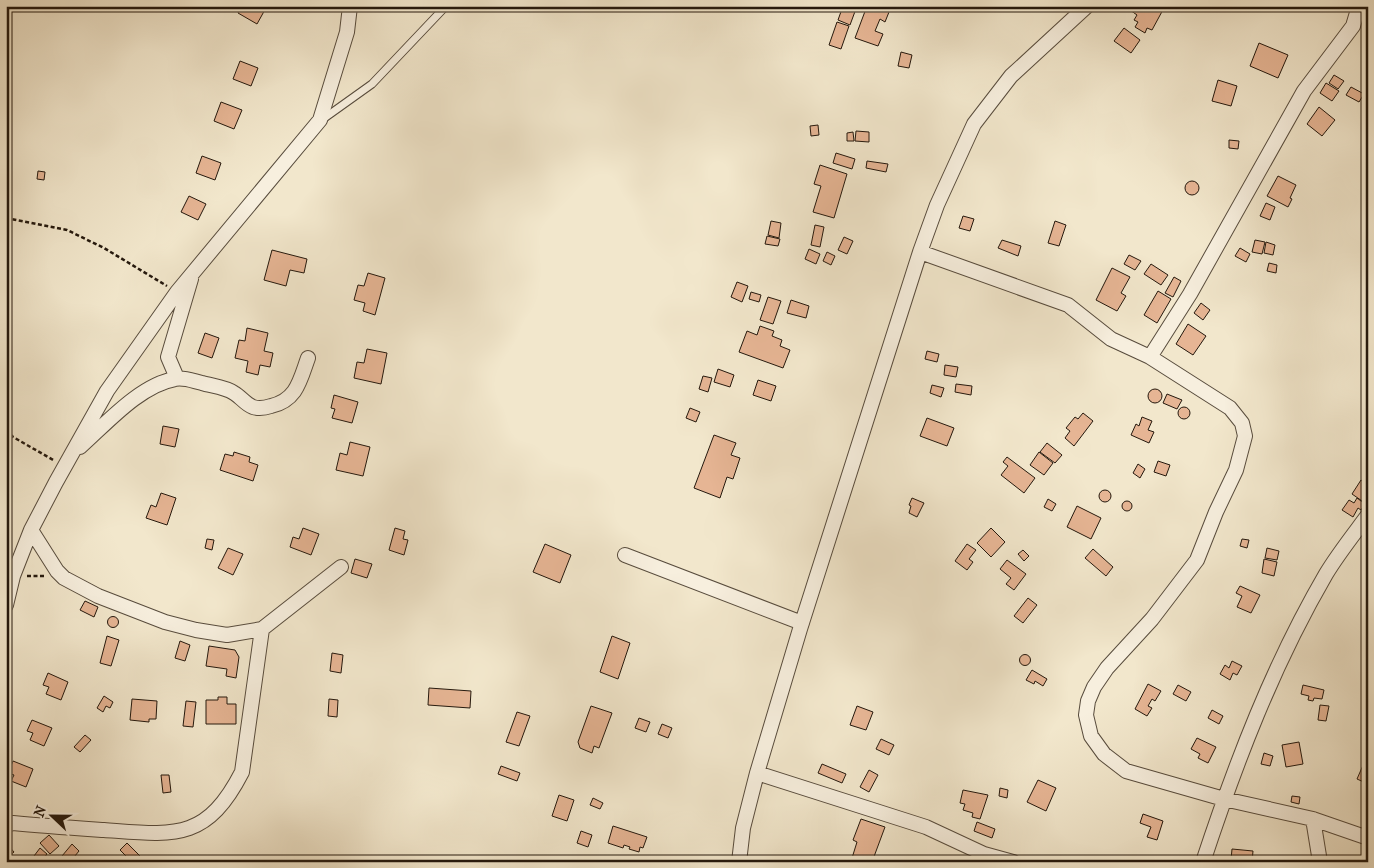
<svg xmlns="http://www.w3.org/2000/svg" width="1374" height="868" font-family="'IM FELL French Canon',serif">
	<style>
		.building { fill: #e6b594; stroke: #24180d }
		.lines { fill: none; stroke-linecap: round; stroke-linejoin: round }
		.service-casing { stroke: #584c3d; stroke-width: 9 }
		.minor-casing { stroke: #584c3d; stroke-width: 16 }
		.path { stroke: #24180d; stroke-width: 2.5; stroke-dasharray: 4 2.5; stroke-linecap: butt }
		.service { stroke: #f7efde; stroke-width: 7 }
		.minor { stroke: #f7efde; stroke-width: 14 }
	</style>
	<rect width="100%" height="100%" fill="#f2e7cc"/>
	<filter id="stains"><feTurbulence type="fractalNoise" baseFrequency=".004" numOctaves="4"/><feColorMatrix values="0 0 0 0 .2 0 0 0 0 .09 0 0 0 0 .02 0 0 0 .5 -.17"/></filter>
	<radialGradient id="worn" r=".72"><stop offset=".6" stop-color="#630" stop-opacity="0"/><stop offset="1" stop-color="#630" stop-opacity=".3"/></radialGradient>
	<path class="building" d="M241 6H267L257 24 238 13Z
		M843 6H857L850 25 838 20Z
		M867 6 891 7 885 22 880 19 875 31 883 34 878 46 855 38Z
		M1132 6H1165L1152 30 1147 28 1145 33 1135 27 1138 22 1134 20 1137 15 1130 10Z
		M837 22 849 26 841 49 829 45Z
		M1124 28 1140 40 1131 53 1114 41Z
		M1259 43 1288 55 1278 78 1250 66Z
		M901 52 912 55 909 68 898 66Z
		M240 61 258 68 251 86 233 79Z
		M1334 75 1344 81 1338 89 1329 83Z
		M1218 80 1237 86 1231 106 1212 101Z
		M1326 83 1339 91 1332 101 1320 93Z
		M1351 87 1364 94 1359 102 1346 95Z
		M221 102 242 110 234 129 214 121Z
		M1319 107 1335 120 1322 136 1307 124Z
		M818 125 819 135 811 136 810 126Z
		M856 131 869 132V142L855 141Z
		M853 132 854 141H847V133Z
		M1229 140 1239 141 1238 149 1229 148Z
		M836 153 855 159 852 169 833 163Z
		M202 156 221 163 215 180 196 173Z
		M867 161 888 164 886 172 866 168Z
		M820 165 847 174 834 218 813 212 821 186 814 184Z
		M38 171 45 172 44 180 37 179Z
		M1278 176 1296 185 1290 198 1292 199 1288 207 1267 196Z
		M1185 188a7 7 0 1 1 14 0a7 7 0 1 1-14 0Z
		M189 196 206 204 198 220 181 212Z
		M1266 203 1275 207 1270 220 1260 216Z
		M963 216 974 219 970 231 959 228Z
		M771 221 781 223 779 238 768 235Z
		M1055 221 1066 225 1059 246 1048 243Z
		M815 225 824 227 820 247 811 245Z
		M767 236 780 239 778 246 765 244Z
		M844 237 853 241 847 254 838 250Z
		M1002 240 1021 246 1018 256 998 248Z
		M1255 240 1265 242 1262 254 1252 252Z
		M1266 242 1275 245 1273 255 1264 253Z
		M1240 248 1250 254 1246 262 1235 256Z
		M809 249 820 254 816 264 805 259Z
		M272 250 307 259 304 273 290 270 286 286 264 280Z
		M827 252 835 256 831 265 823 261Z
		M1129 255 1141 261 1135 270 1124 264Z
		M1269 263 1277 265 1276 273 1267 271Z
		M1151 264 1168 275 1161 285 1144 274Z
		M1112 268 1130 277 1121 293 1126 296 1117 311 1096 300Z
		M368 273 385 278 375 315 363 311 365 303 354 300 358 285 364 286Z
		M1174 277 1181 281 1173 297 1165 293Z
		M737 282 748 286 742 302 731 297Z
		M1158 291 1171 299 1157 323 1144 315Z
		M751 292 761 295 759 302 749 299Z
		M768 297 781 301 773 324 760 320Z
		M791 300 809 306 806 318 787 313Z
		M1201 303 1210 310 1203 320 1194 313Z
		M1188 324 1206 336 1193 355 1176 344Z
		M760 326 774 331 772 336 782 340 780 346 790 350 783 368 739 352 747 331 757 335Z
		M247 328 268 333 264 351 273 353 270 367 260 365 258 375 246 372 248 361 235 358 239 340 245 341Z
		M205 333 219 338 212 358 198 353Z
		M367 349 387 353 381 384 354 378 357 362 364 363Z
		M927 351 939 354 937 362 925 359Z
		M945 365 958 367 956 377 944 375Z
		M718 369 734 375 730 387 714 382Z
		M703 376 712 378 708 392 699 389Z
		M758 380 776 386 771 401 753 395Z
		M956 384 972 386 971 395 955 392Z
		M932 385 944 388 941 397 930 393Z
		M1148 396a7 7 0 1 1 14 0a7 7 0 1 1-14 0Z
		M1167 394 1182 400 1177 409 1163 403Z
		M334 395 358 402 352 423 332 418 335 409 331 408Z
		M1178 413a6 6 0 1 1 12 0a6 6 0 1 1-12 0Z
		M690 408 700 412 696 422 686 418Z
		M1083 413 1093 421 1074 446 1065 438 1070 431 1066 428 1075 417 1078 419Z
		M1142 417 1152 421 1148 430 1154 432 1149 443 1131 435 1136 424 1139 426Z
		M927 418 954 428 947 446 920 436Z
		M163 426 179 429 175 447 160 444Z
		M714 435 736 443 731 455 740 458 733 479 727 477 720 498 694 488Z
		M350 442 370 447 363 476 336 470 340 453 347 455Z
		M1047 443 1062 455 1055 463 1040 452Z
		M234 452 250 457 249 462 258 465 253 481 220 470 225 454 233 456Z
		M1039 452 1053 463 1044 475 1030 465Z
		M1007 457 1035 478 1024 493 1001 475 1008 466 1003 462Z
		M1158 461 1170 465 1166 476 1154 472Z
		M1138 464 1145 469 1140 478 1133 473Z
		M1361 480 1368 485V499L1365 503 1352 494Z
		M1099 496a6 6 0 1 1 12 0a6 6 0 1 1-12 0Z
		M161 493 176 498 167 525 146 518 151 505 156 507Z
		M912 498 924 503 917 517 909 513 911 506 909 505Z
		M1357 498 1365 504 1361 510 1358 508 1353 517 1342 510 1349 500 1354 503Z
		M1048 499 1056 504 1052 511 1044 507Z
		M1122 506a5 5 0 1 1 10 0a5 5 0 1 1-10 0Z
		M1077 506 1101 518 1091 539 1067 527Z
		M303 528 319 534 311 555 290 547 293 537 299 539Z
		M395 528 405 531 403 539 408 540 404 555 389 550Z
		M991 528 1005 542 991 557 977 543Z
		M207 539 214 540 212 550 205 548Z
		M1242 539 1249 540 1247 548 1240 546Z
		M545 544 571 555 560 583 533 572Z
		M967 544 976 550 969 559 973 562 967 570 955 561Z
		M228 548 243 554 233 575 218 568Z
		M1267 548 1279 551 1277 560 1265 558Z
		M1093 549 1113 567 1106 576 1085 558Z
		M1023 550 1029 556 1024 561 1018 554Z
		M355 559 372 564 367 578 351 573Z
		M1264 559 1277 562 1274 576 1262 573Z
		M1007 560 1026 574 1014 590 1006 584 1011 578 1000 569Z
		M1240 586 1260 595 1251 613 1237 607 1242 596 1236 593Z
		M1028 598 1037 605 1023 623 1014 616Z
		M85 601 98 607 94 617 80 610Z
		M107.5 622a5.5 5.5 0 1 1 11 0a5.5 5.5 0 1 1-11 0Z
		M107 636 119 640 111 666 100 663Z
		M612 636 630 643 618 679 600 672Z
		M180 641 190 645 185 661 175 658Z
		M209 646 235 650 239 657 236 678 226 676 227 669 206 666Z
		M332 653 343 655 341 673 330 671Z
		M1019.5 660a5.5 5.5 0 1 1 11 0a5.5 5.5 0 1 1-11 0Z
		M1232 661 1242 666 1237 675 1233 673 1230 680 1220 674 1225 665 1229 668Z
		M1032 670 1047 679 1043 686 1035 681 1034 684 1026 680Z
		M48 673 68 682 61 700 46 694 49 687 43 685Z
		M1148 684 1161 691 1155 701 1152 699 1148 706 1152 708 1147 716 1135 709Z
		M1178 685 1191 692 1186 701 1173 694Z
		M1303 685 1324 690 1322 699 1314 698 1313 701 1308 700 1309 696 1301 694Z
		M429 688 471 691 470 708 428 705Z
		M104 696 113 702 110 708 106 706 103 712 97 708Z
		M218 697H227V704H236V724H206V700H218Z
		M132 699 157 701 156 719H149V722L130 720Z
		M329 699 338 700 337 717 328 716Z
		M186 701 196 702 193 727 183 726Z
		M1320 705 1329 706 1326 721 1318 720Z
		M591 706 612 713 599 748 594 746 592 753 580 748 578 742Z
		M857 706 873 712 866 730 850 725Z
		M1212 710 1223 716 1219 724 1208 718Z
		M517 712 530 716 519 746 506 742Z
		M639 718 650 722 646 732 635 728Z
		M32 720 52 728 44 746 30 740 33 733 27 731Z
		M662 724 672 728 668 738 658 734Z
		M85 735 91 740 80 752 74 747Z
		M1197 738 1216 747 1208 763 1198 758 1200 754 1191 749Z
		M881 739 894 745 889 755 876 749Z
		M1299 742 1303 764 1286 767 1282 745Z
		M1264 753 1273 756 1270 766 1261 764Z
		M13 761 33 769 26 787 11 781 14 775 8 773Z
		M1364 763 1368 764V778L1366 783 1357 779Z
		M822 764 846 774 842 783 818 773Z
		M501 766 520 773 517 781 498 774Z
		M869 770 878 775 869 792 860 787Z
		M161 775H169L171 792 163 793Z
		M1038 780 1056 788 1046 811 1027 802Z
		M1000 788 1008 790 1007 798 999 796Z
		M963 790 988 795 980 819 972 817 973 813 963 810 965 804 960 803Z
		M559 795 574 800 567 821 552 816Z
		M1292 796 1300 797 1299 804 1291 802Z
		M593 798 603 803 600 809 590 805Z
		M1143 814 1163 821 1157 840 1147 837 1151 827 1140 823Z
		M861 819 885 827 872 862H863L852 858 857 842 853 840Z
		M977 822 995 829 992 838 974 831Z
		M613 826 647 837 643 848 640 847 639 852 629 849 630 847 624 845 623 848 608 843Z
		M581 831 592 835 588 847 577 843Z
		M49 835 59 846 50 854 40 843Z
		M6 843 14 852 6 859Z
		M127 843 143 859 140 862H132L120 850Z
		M72 844 79 851 70 862H57Z
		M40 848 47 854 41 862 34 856Z
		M1232 849 1253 851 1252 862 1231 860Z
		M1301 858 1302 862H1284Z"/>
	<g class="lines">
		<defs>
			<path id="service" d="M323 119 372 84 446 6"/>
			<path id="minor" d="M920 252 1068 305 1111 339 1150 357 1230 408 1242 423 1245 436 1236 470 1216 512 1197 560 1152 619 1107 668 1094 687 1088 701 1086 715 1091 736 1104 754 1126 771 1224 799 1313 819 1368 838
				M1150 357 1190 294 1304 91 1353 26 1359 6
				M177 378 168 357 191 279
				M80 447C106 424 140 385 175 379 184 377 193 381 202 383 212 386 225 387 234 393 241 397 245 404 253 407 259 409 265 408 271 406 297 400 300 380 308 358
				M31 530 57 571 64 578 98 596 165 622 196 630 227 635 262 629
				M625 555 802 623
				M6 605 13 576 31 530 56 482 107 391 177 292 320 120 347 32 350 6
				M757 773 926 827 984 854 1013 862
				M1313 819 1320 862
				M6 825 13 823C43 826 74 828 104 830 174 835 206 842 242 772L262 629 341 567
				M739 862 743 828 757 773 800 629 920 252 937 205 974 124 1011 76 1087 6
				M1203 862C1236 762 1273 665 1326 574 1338 554 1354 534 1368 515"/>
		</defs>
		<use href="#service" class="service-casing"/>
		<use href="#minor" class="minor-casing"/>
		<path class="path" d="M6 218 67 230 104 248 167 286
			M6 430 13 437 55 461
			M27 576H44"/>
		<use href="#service" class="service"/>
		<use href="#minor" class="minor"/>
	</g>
	<rect width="1374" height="868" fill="none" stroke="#f2e7cc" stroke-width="25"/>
	<rect x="8" y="8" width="1359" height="853" fill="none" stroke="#24180d" stroke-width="2.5"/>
	<rect x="12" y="12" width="1349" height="843" fill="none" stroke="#24180d"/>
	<g transform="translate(52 816) rotate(292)" stroke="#f7efde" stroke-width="4" paint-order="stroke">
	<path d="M0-4L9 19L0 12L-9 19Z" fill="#24180d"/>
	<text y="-8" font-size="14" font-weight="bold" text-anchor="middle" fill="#24180d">N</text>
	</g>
	<rect width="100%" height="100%" filter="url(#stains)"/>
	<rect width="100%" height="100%" fill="url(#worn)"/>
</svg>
